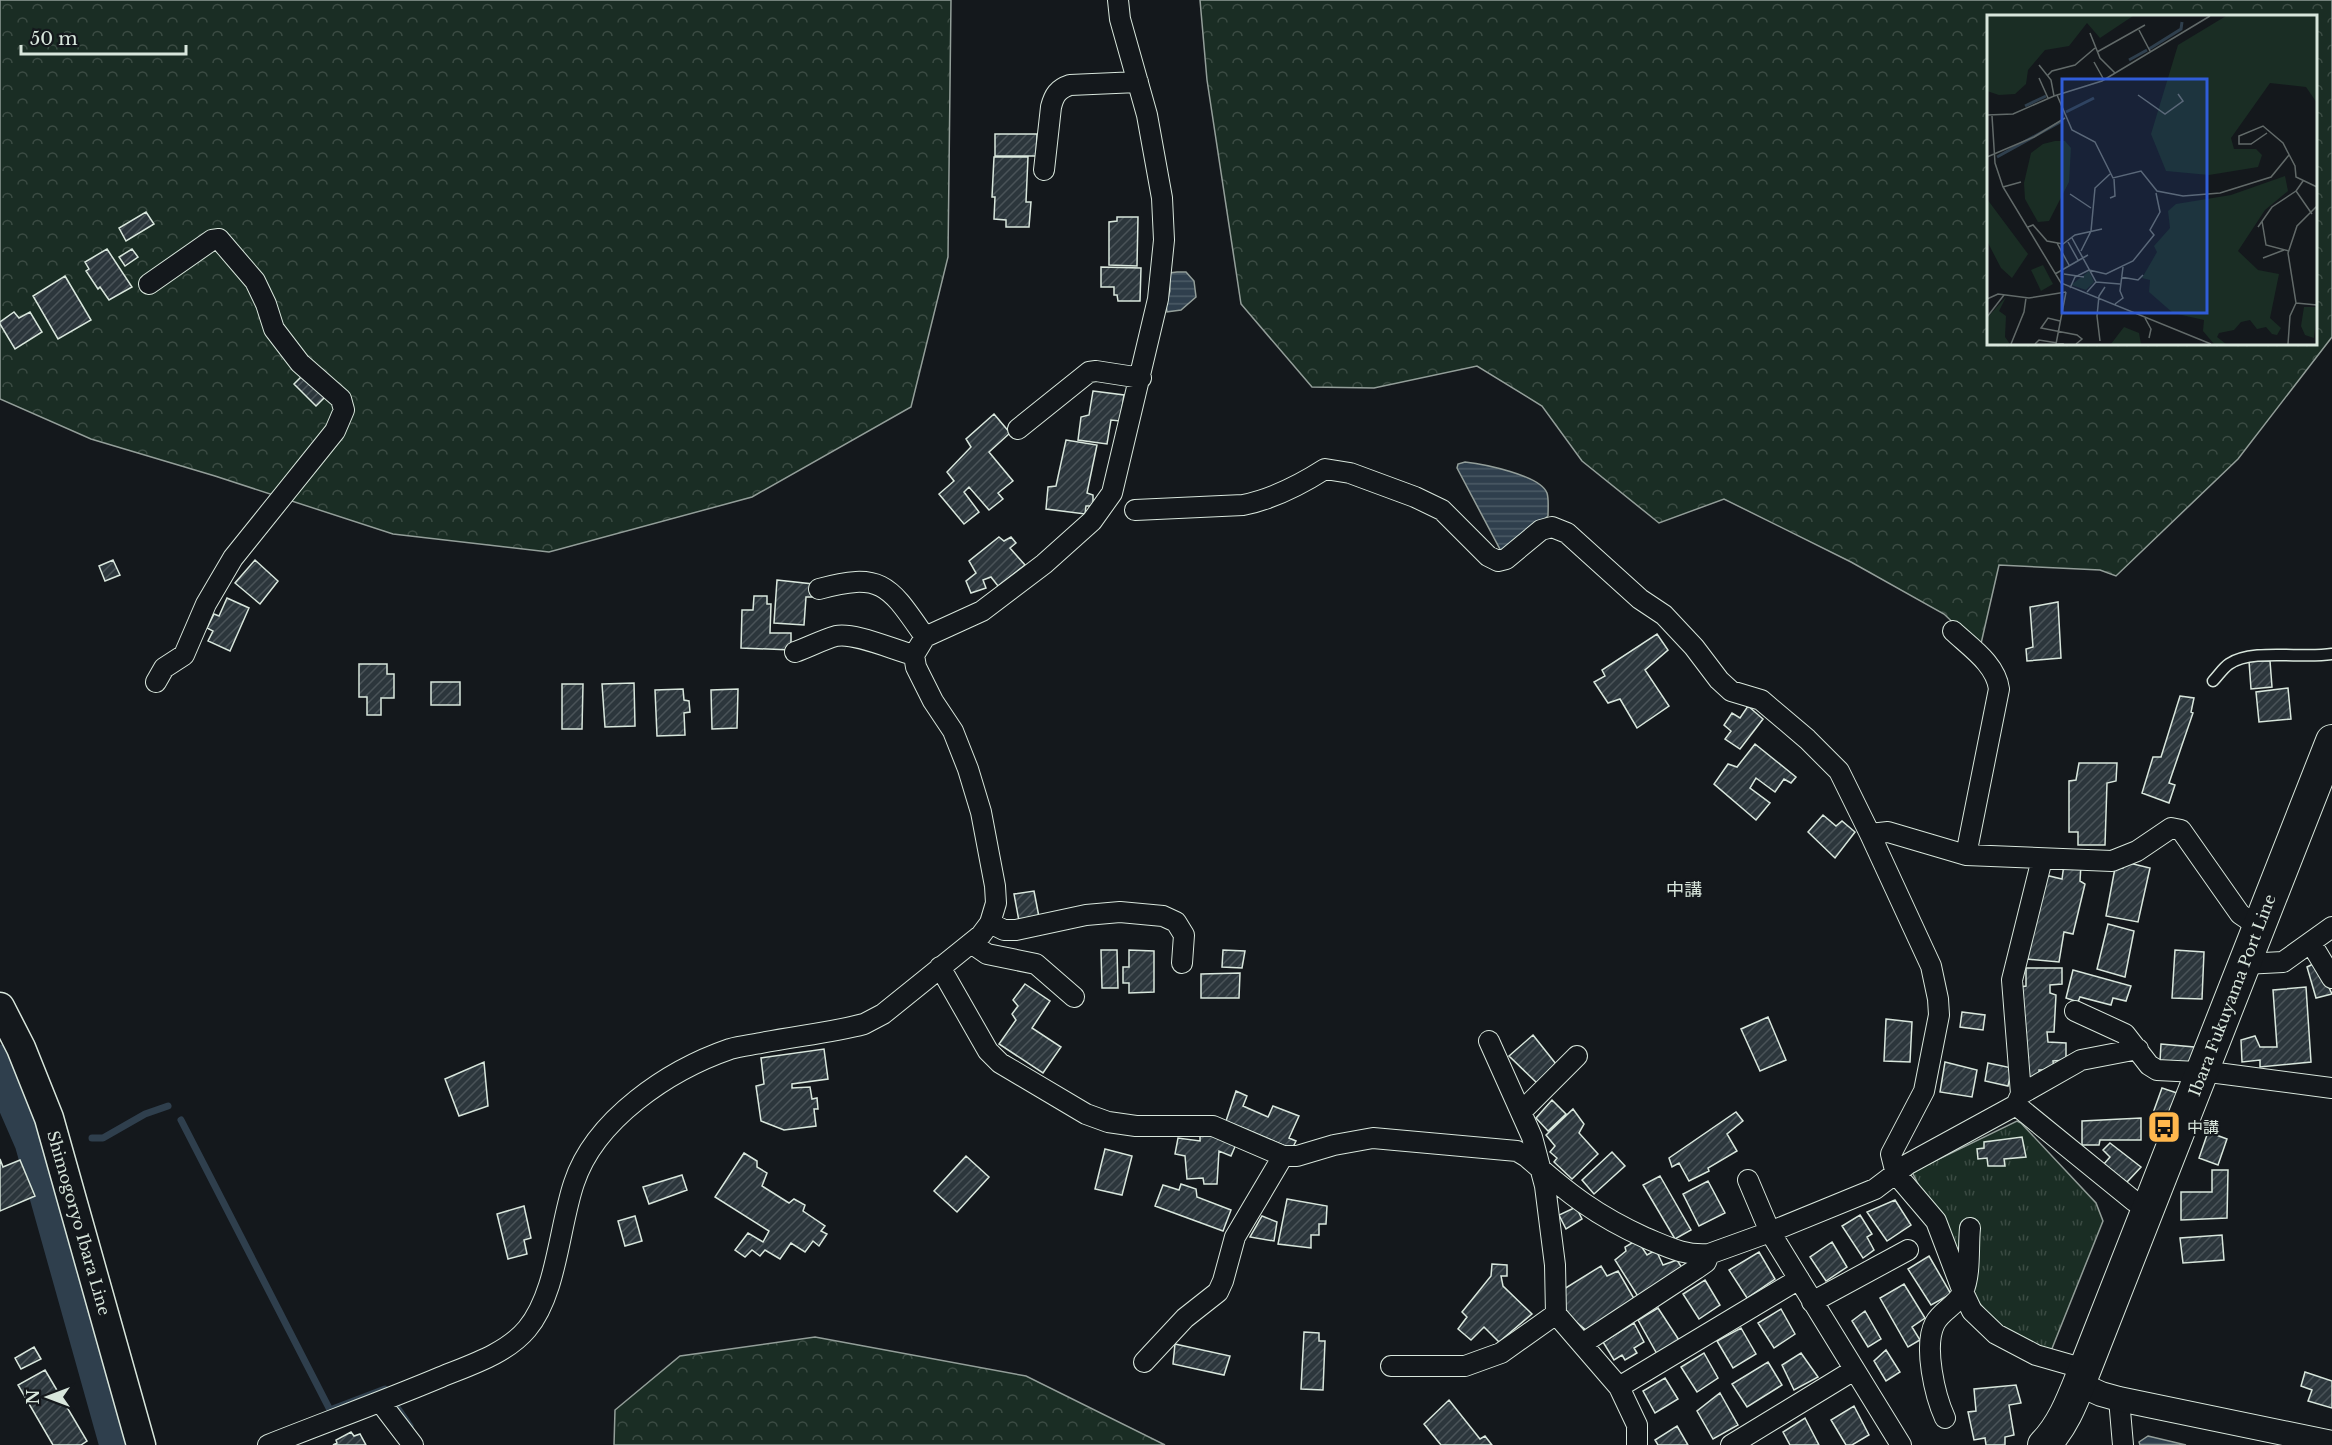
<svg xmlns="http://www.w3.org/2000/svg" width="2332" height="1445" font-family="'Libre Baskerville','Noto Sans JP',serif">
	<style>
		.forest { fill: url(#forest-crowns); stroke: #939e99; stroke-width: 1.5; fill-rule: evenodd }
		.park { fill: url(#park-tufts); stroke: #939e99; stroke-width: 1.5 }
		.water { fill: url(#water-rules); stroke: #939e99; stroke-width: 1.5 }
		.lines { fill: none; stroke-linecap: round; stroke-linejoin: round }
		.stream { stroke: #2f3f4d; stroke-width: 7 }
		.river { stroke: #2f3f4d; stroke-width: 39 }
		.building { fill: url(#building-hatch); stroke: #d8e6dc; stroke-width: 1.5 }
		.service-casing { stroke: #d8e6dc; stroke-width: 13 }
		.minor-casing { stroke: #d8e6dc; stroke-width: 22 }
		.tertiary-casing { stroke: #d8e6dc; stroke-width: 26 }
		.secondary-casing { stroke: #d8e6dc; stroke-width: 31 }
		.primary-casing { stroke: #d8e6dc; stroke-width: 34 }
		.service { stroke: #14181c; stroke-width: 10 }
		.minor { stroke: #14181c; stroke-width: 20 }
		.tertiary { stroke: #14181c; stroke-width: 24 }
		.secondary { stroke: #14181c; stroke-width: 28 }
		.primary { stroke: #14181c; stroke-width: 32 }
		.labels { text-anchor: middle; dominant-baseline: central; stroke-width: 4.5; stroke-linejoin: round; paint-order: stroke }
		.street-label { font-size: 16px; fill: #d8e6dc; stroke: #14181c }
		.poi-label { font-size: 16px; fill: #d8e6dc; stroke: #14181c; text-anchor: start }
		.neighbourhood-label { font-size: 18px; fill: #d8e6dc; stroke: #14181c }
		.inset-river { fill: none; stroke: #2f3f4d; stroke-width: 3 }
		.inset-road { fill: none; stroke: #626a69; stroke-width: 1.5 }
		.view { fill: #305dd8; fill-opacity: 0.15; stroke: #305dd8; stroke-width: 3 }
		.inset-edge { fill: none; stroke: #d8e6dc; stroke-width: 3 }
	</style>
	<defs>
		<pattern id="forest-crowns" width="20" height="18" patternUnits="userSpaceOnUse" patternTransform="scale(1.5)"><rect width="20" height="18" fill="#1a2d24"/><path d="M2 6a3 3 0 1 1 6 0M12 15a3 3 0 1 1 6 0" fill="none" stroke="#3b4b43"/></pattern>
		<pattern id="park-tufts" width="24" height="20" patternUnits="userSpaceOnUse" patternTransform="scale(1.5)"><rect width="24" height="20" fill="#1a2d24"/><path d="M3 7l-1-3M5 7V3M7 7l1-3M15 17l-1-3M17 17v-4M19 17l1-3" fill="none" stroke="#3b4b43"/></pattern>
		<pattern id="water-rules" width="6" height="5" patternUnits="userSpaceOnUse" patternTransform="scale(1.5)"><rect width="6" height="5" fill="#2f3f4d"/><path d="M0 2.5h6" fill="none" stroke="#4c5b66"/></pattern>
		<pattern id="building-hatch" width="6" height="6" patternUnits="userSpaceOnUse" patternTransform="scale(1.5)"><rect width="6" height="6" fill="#2c363c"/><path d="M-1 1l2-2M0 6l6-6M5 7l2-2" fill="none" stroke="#4a5358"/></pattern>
	</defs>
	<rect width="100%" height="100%" fill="#14181c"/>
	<path class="forest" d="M0 0H951L948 257 911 407 752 497 549 552 393 534 215 476 91 439 0 399Z
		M1200 0H2332V337L2238 459 2116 576 2100 570 1999 565 1980 648 1944 614 1851 562 1724 499 1659 523 1582 461 1542 406 1477 366 1374 388 1312 387 1241 304 1207 80ZM1988 16H2316V344H1988Z
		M815 1337 1026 1376 1165 1445H614L615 1410 680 1356Z"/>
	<path class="park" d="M2017 1121 2021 1123 2096 1203 2103 1221 2051 1351 1999 1328 1977 1300 1912 1172Z"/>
	<path class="water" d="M1177 272H1186L1194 281 1196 297 1181 310 1167 312 1166 304 1170 291 1169 273Z
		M1465 462C1483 464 1540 475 1547 493 1549 499 1548 509 1548 516L1502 553 1457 468 1458 464Z
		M2148 1436 2186 1445H2140L2139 1442Z"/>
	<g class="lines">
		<path class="stream" d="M181 1120 330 1410 385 1389 386 1391
			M92 1138H103L145 1114 168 1106
			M396 1406 410 1426"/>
		<path class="river" d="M0 1064 34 1142 119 1445"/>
	</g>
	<path class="building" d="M995 134H1037L1036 156H995Z
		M994 157H1028L1026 202H1031L1029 227H1006V220L994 219 995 197H992Z
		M146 212 154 224 126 241 119 228Z
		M1117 217H1138L1137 266 1109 265V222L1117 221Z
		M107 249 132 287 109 300 100 287 98 289 86 271 89 269 85 262Z
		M132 249 138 257 125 266 119 257Z
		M1101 267 1141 268 1140 301H1118L1117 295H1114V287H1101Z
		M65 276 91 320 58 339 33 296Z
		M14 312 19 318 30 312 42 332 15 349 0 324V322Z
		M305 373 327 395 316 406 294 384Z
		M1093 391 1124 395 1120 421 1111 420 1107 444 1078 440 1081 417 1089 415Z
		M994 414 1010 433 989 452 1013 481 998 493 1003 499 989 510 969 487 964 492 979 512 964 524 939 494 954 481 947 472 971 447 966 439Z
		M1066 440 1097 445 1087 493 1093 495V506H1086L1085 514 1046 509 1048 487 1056 486Z
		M999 537 1004 541 1011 537 1016 543 1010 548 1025 565 998 586 991 577 983 580 986 588 971 593 966 581 976 573 969 561Z
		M113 560 120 575 105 581 99 566Z
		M255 560 278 581 260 604 235 583Z
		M777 580 813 584 812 597H806L804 625 774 623Z
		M754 596H767V604H771L770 633H791V650L741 648 742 610H753Z
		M227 598 249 608 230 651 208 641 213 631 207 628 214 614 219 616Z
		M2058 602 2061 658 2027 661 2026 649 2033 647 2030 607Z
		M1657 634 1668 650 1645 670 1669 706 1637 728 1620 699 1608 703 1594 682 1605 676 1602 670Z
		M2249 661H2270L2272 687 2251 689Z
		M359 664H387V674H394V698H381V715H367V697H359Z
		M431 682H460V705H431Z
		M634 683 635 726 605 727 602 684Z
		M562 684H583L582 729H562Z
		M2288 688 2291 719 2259 722 2256 692Z
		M683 689 684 700 689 701 690 712 684 713 685 735 657 736 655 690Z
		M738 689 737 728 712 729 711 690Z
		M2180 696 2194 698 2191 712 2193 713 2169 783 2175 785 2169 803 2142 793 2153 757H2161Z
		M1748 706 1763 719 1740 749 1725 739 1731 731 1724 725 1732 713 1740 718Z
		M1755 744 1796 777 1791 783 1784 779 1775 792 1756 778 1750 788 1770 803 1756 820 1714 784 1728 764 1737 767Z
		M2079 763H2117L2116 781 2107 783 2105 845H2078V832H2069V781L2076 780Z
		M1823 815 1836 826 1842 821 1855 832 1835 858 1808 832Z
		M2125 862 2150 868 2138 922 2106 916 2115 868H2123Z
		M2064 864 2081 865 2080 881 2085 884 2073 934 2064 932 2059 962 2027 959 2032 924 2045 875 2062 879Z
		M1034 891 1039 917 1019 921 1014 894Z
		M2108 924 2134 931 2125 977 2097 969Z
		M1101 950H1117L1118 988H1102Z
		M1129 950 1154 951V992L1129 993V983H1123V967H1129Z
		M1223 950 1245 951 1242 968 1222 967Z
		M2175 950 2204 952 2202 999 2172 998Z
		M2317 962 2332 994 2316 998 2307 967Z
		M2026 968H2062V984L2050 985V993L2056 995 2054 1032H2047L2048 1042 2066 1043V1060L2053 1061 2054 1070H2039V1078L2026 1077 2020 987 2026 986Z
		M2073 970 2131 986 2126 1001 2113 998 2111 1005 2080 997 2078 1002 2066 998Z
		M1240 973 1239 998H1201V974Z
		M1025 984 1050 1001 1032 1028 1061 1047 1043 1073 999 1044 1016 1020 1012 1014 1018 1006 1013 1000Z
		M2306 987 2311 1062 2260 1067V1060L2242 1062 2241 1040 2255 1036 2260 1047H2277L2273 990Z
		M1962 1012 1985 1015 1983 1030 1960 1027Z
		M1768 1017 1786 1060 1760 1071 1741 1029Z
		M1886 1019 1912 1022 1910 1062 1884 1061Z
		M1533 1035 1556 1064 1537 1083 1509 1056Z
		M2161 1044 2194 1047 2192 1064 2160 1061Z
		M824 1049 828 1079 792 1084V1088L810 1087 812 1099 817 1098 818 1109H814L816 1126 784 1130 761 1121 756 1086 764 1084 761 1058Z
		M484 1062 488 1106 459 1116 445 1079Z
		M1945 1062 1977 1070 1972 1097 1940 1092Z
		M1988 1063 2012 1068 2008 1086 1985 1081Z
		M2162 1088 2177 1093 2169 1118 2153 1113Z
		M1236 1091 1247 1096 1243 1106 1268 1117 1273 1106 1299 1116 1289 1138 1296 1141 1292 1149 1226 1121Z
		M1552 1100 1566 1114 1548 1131 1536 1118Z
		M1573 1109 1584 1124 1579 1133 1598 1154 1572 1179 1554 1162 1557 1158 1550 1152 1555 1146 1546 1135Z
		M1736 1112 1743 1121 1727 1134 1737 1151 1708 1168 1709 1171 1689 1181 1679 1163 1672 1167 1669 1158Z
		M2141 1118V1140H2100L2099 1145H2082V1121Z
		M2208 1132 2227 1139 2218 1165 2199 1158Z
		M1200 1134H1219L1237 1142 1231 1156 1219 1151 1217 1184H1204L1203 1178 1187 1179 1185 1156 1175 1154 1178 1138 1200 1141Z
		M2022 1137 2026 1157 2004 1159 2005 1166H1988L1987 1158 1978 1159 1977 1149 1984 1148V1142Z
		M2110 1143 2141 1167 2127 1182 2103 1165 2110 1157 2103 1150Z
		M1105 1149 1132 1156 1122 1195 1095 1189Z
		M1612 1152 1625 1166 1594 1194 1582 1180Z
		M744 1153 757 1161V1167L767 1173 762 1186 789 1203 794 1199 805 1205 803 1211 825 1226 821 1231 827 1234 819 1246 813 1241 805 1252 791 1243 780 1259 765 1250 760 1256 752 1250 745 1257 735 1250 748 1233 763 1242 769 1231 715 1197Z
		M966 1156 989 1177 957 1212 934 1191Z
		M0 1159 3 1167 20 1160 35 1196 0 1211Z
		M2212 1170H2228L2227 1218 2181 1220V1192H2212Z
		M682 1175 687 1190 649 1204 643 1187Z
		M1660 1176 1691 1230 1675 1239 1643 1185Z
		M1708 1181 1725 1213 1699 1226 1683 1194Z
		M1181 1184 1196 1189 1197 1197 1231 1210 1223 1231 1155 1206 1163 1185 1179 1190Z
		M1287 1199 1327 1206 1326 1224H1319V1235H1311V1248L1278 1244Z
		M1895 1200 1911 1225 1887 1241 1867 1212Z
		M524 1206 531 1238 524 1240 527 1254 508 1259 497 1214Z
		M1576 1207 1582 1219 1566 1229 1559 1215Z
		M1860 1215 1872 1234 1867 1237 1874 1250 1863 1258 1842 1226Z
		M635 1216 642 1241 625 1246 618 1221Z
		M1262 1216 1277 1222 1274 1241 1250 1237Z
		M2222 1235 2224 1260 2183 1263 2180 1238Z
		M1637 1240 1647 1255 1656 1250 1663 1265 1677 1260 1684 1271 1639 1298 1615 1260 1626 1251 1625 1247Z
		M1832 1242 1847 1267 1826 1281 1810 1257Z
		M1759 1252 1775 1279 1747 1298 1729 1270Z
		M1929 1256 1951 1294 1931 1305 1908 1269Z
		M1492 1264 1507 1265V1276H1501L1503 1286 1532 1314 1499 1342 1484 1327 1471 1340 1458 1329 1467 1317 1462 1312 1491 1276Z
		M1601 1266 1607 1276 1618 1271 1636 1302 1587 1331 1562 1310 1564 1289Z
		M1705 1280 1720 1305 1699 1319 1683 1294Z
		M1904 1284 1925 1318 1912 1327 1920 1340 1908 1347 1880 1298Z
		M1658 1308 1679 1340 1657 1354 1638 1320Z
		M1781 1309 1795 1334 1774 1348 1758 1323Z
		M1865 1311 1881 1339 1868 1347 1852 1321Z
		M1634 1323 1644 1342 1634 1348 1637 1353 1625 1360 1622 1355 1614 1360 1603 1342Z
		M1741 1328 1756 1354 1733 1368 1717 1341Z
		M1304 1332 1319 1333V1341H1325L1323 1390 1301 1389Z
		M1175 1344 1230 1356 1224 1375 1173 1364Z
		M34 1347 41 1359 21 1369 15 1358Z
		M1886 1350 1900 1372 1886 1381 1874 1361Z
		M1704 1353 1718 1378 1697 1392 1681 1367Z
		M1801 1353 1818 1377 1794 1390 1782 1365Z
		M1768 1362 1782 1385 1747 1407 1732 1384Z
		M45 1370 87 1441 81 1445H53L18 1385Z
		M2305 1372 2332 1381V1408L2308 1401 2312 1390 2301 1386Z
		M1665 1378 1678 1399 1655 1413 1643 1391Z
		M2016 1385 2021 1403 2009 1405 2014 1435 2005 1437V1445H1986L1985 1438 1974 1440 1968 1412 1976 1411 1974 1389Z
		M1720 1393 1738 1425 1713 1439 1697 1411Z
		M1449 1400 1480 1439 1485 1436 1492 1445H1441L1424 1424Z
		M1854 1406 1869 1435 1852 1445H1846L1831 1420Z
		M1805 1418 1819 1445H1790L1783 1432Z
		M1677 1426 1688 1445H1658L1655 1440Z
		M351 1432 354 1436 360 1434 366 1445H333L337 1443 336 1440Z"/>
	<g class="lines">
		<defs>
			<path id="service" d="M2213 681C2218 676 2223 668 2229 664 2252 648 2303 659 2332 654"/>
			<path id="minor" d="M1044 170 1051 107C1054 95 1058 89 1070 85L1138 82
				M149 284 212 240 219 239 255 281 266 304 274 329 300 363 341 399 344 410 335 431 233 558 206 604 184 655 164 668 156 682
				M1018 429 1089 372 1096 371 1141 378
				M1135 510 1243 505C1273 499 1300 485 1325 469L1350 473 1415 497 1442 510 1488 556 1498 561 1506 559 1541 530 1552 527 1567 533 1640 599 1664 615 1694 647 1719 680 1731 691 1761 700 1807 739 1839 771 1870 834 1931 966 1938 999 1939 1015 1924 1091 1891 1154 1896 1174 1936 1221 1963 1292 1972 1311 1996 1334 2036 1355 2085 1369
				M819 589C883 571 890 587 925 637
				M1953 631C1970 647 1996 664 1999 689L1966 855
				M795 652C809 647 822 640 836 636 854 632 894 650 914 655
				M1870 834 1888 832 1966 855 2112 861 2137 851 2171 828 2181 830 2240 914 2259 927
				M990 923 1004 930H1016L1086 915 1120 912 1163 916 1176 922 1184 935 1182 963
				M971 943 987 954 1036 964 1074 997
				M2311 943 2332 978
				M2244 964 2283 962 2332 927
				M940 967 988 1051 1000 1063 1086 1114 1108 1122 1136 1126H1213L1283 1156H1297L1334 1145 1373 1138 1517 1151 1527 1157C1567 1193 1597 1216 1646 1238 1668 1247 1685 1256 1709 1254
				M2075 1011 2125 1034 2149 1065 2157 1070 2217 1073 2332 1088
				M1489 1041 1532 1137 1545 1186 1555 1265 1556 1314 1619 1387 1637 1425V1445
				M2021 1094 2081 1060 2138 1049
				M2016 1105 2021 1094 2012 980 2042 859
				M1521 1112 1577 1056
				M1748 1180 1770 1232 1901 1445
				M1812 1302 1908 1250
				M1582 1344 1696 1269 1706 1262 1709 1254 1770 1232 1875 1189 1908 1164 2016 1105 2134 1201 2147 1208
				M1144 1362 1185 1318 1218 1292 1223 1281 1235 1237 1283 1156
				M1391 1366H1465L1501 1353 1556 1314
				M1619 1387 1799 1279
				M2119 1399 2123 1445
				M381 1403 413 1445
				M1945 1418C1935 1396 1923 1346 1935 1323 1941 1311 1957 1305 1963 1292 1971 1274 1968 1247 1970 1228
				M268 1445C326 1422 384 1401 441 1377 470 1365 506 1354 527 1329 557 1293 559 1227 574 1183 595 1119 669 1070 730 1049 740 1046 751 1045 761 1043 795 1036 830 1033 864 1024L883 1014 981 935 990 923 996 903 995 886 981 812 968 769 953 731 933 701 916 667 914 655 925 637 982 611 1044 564 1092 521 1112 493 1158 299 1164 240 1162 198 1147 115 1120 19 1118 0
				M1731 1445 1854 1370"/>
			<path id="tertiary" d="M2079 1384 2101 1394 2119 1399 2332 1443"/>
			<path id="secondary" d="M0 1007 21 1048 49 1118 141 1445"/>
			<path id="primary" d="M2044 1445C2064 1425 2074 1396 2085 1369L2332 741"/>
		</defs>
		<use href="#service" class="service-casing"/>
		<use href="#minor" class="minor-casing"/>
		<use href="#tertiary" class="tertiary-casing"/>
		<use href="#secondary" class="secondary-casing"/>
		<use href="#primary" class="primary-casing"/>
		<use href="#service" class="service"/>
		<use href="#minor" class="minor"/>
		<use href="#tertiary" class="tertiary"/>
		<use href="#secondary" class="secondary"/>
		<use href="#primary" class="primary"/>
	</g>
	<defs>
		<symbol id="bus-square" viewBox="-11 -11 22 22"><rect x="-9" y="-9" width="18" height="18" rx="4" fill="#ffb74d" stroke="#14181c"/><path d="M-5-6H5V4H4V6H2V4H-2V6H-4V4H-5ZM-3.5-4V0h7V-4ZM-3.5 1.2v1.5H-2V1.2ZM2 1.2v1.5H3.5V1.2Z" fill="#111"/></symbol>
	</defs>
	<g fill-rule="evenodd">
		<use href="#bus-square" x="2145" y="1108" width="38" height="38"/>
	</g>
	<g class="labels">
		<g class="street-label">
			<text transform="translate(2232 995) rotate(-69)">Ibara Fukuyama Port Line</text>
			<text transform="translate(79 1223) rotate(74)">Shimogoryo Ibara Line</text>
		</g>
		<g class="poi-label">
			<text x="2187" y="1127">中講</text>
		</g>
		<g class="neighbourhood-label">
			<text x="1684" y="890">中講</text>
		</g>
	</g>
	<g transform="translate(1987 15)">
		<rect width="330" height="330" fill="#14181c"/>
		<path d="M56 250 66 269 54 276 44 255Z" fill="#1a2d24"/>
		<path d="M0 1H146L113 23 100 8 82 31 58 35 41 55 39 69 28 79 12 80 0 76ZM239 1H330V88L319 72 283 68 244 123 247 134H269L275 140 271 152 222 160 179 156 164 119 191 30ZM68 126H78L84 133 82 167 62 206 51 207 38 184 37 168 44 138 56 129ZM298 161 301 176 278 195 251 236 271 255 292 259 283 303 294 313 290 320 285 319 279 312 270 314 263 305 254 307 247 315 232 318 230 322 239 329H227L216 316 217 305 186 298 162 277 163 265 155 263 170 237 167 231 183 213 181 196 189 189 244 180ZM0 184 41 239 25 263 14 253 0 226ZM19 282 12 296 19 301 18 322 23 329H0V303ZM317 292H330L327 323 318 320 314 311ZM137 312 152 318 154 329H124Z" fill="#1a2d24"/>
		<path d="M102 256 107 267 99 275 84 270Z" fill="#1a2d24"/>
		<path class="inset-river" d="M162 34 194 14 195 7M142 45 160 35M38 91 59 81M79 97 107 83M10 142 75 106"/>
		<path class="inset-road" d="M152 15 163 36M103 18 113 43 128 58M110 37 158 10M107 47 117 65M52 50 64 65 67 81M60 61 65 56 88 50 108 33M52 63 61 83M70 80 85 115 108 127 126 163 154 156 170 176 196 181 233 178 284 162 302 140M151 80 178 99 196 86 191 79M0 100 26 99 67 81 115 66 223 1M5 101 8 148 16 172 74 268 224 329M280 118 264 129H252V121L276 111 296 128 308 151 309 162 330 172M0 142 47 122 78 103M316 166 309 176 325 199M16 172 34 167M83 179 104 193M123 183 128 181 127 164M275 206 279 230 302 236M41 212 46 210 60 226 76 229 88 220 115 214M271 212 285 192 309 176M85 223 109 267 100 277M81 227 91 245M70 228 82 250M94 236 104 216 108 173 123 159M276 243 297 235M102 255 119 259 146 246 167 220 163 215 173 197 169 178M68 259 101 240M77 259 97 262M134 262 151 265 156 260M109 267 133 269M83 273 88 262 102 255M0 284 11 279 42 283 79 277M309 288 330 290M128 289 136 283 133 276 136 252M0 302 17 280M158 303 164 314 162 323M73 306 61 303 54 313 90 320 95 324 89 329M113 326 110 301 112 281 118 272M24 329 37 297 39 283M48 329 52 325 77 329M69 329 79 277M301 329 303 301 309 288 301 238 310 211 330 191"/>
		<path class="view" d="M75 64H220V298H75Z"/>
		<rect width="330" height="330" class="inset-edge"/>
	</g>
	<g transform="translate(48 1397) rotate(270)" stroke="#14181c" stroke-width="4.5" paint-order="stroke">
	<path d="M0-4.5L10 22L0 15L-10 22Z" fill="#d8e6dc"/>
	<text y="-9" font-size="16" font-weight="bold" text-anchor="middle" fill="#d8e6dc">N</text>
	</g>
	<path d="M21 45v9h165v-9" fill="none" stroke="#d8e6dc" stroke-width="3"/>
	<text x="30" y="45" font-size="18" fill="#d8e6dc" stroke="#14181c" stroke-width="4.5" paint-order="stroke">50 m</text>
</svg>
